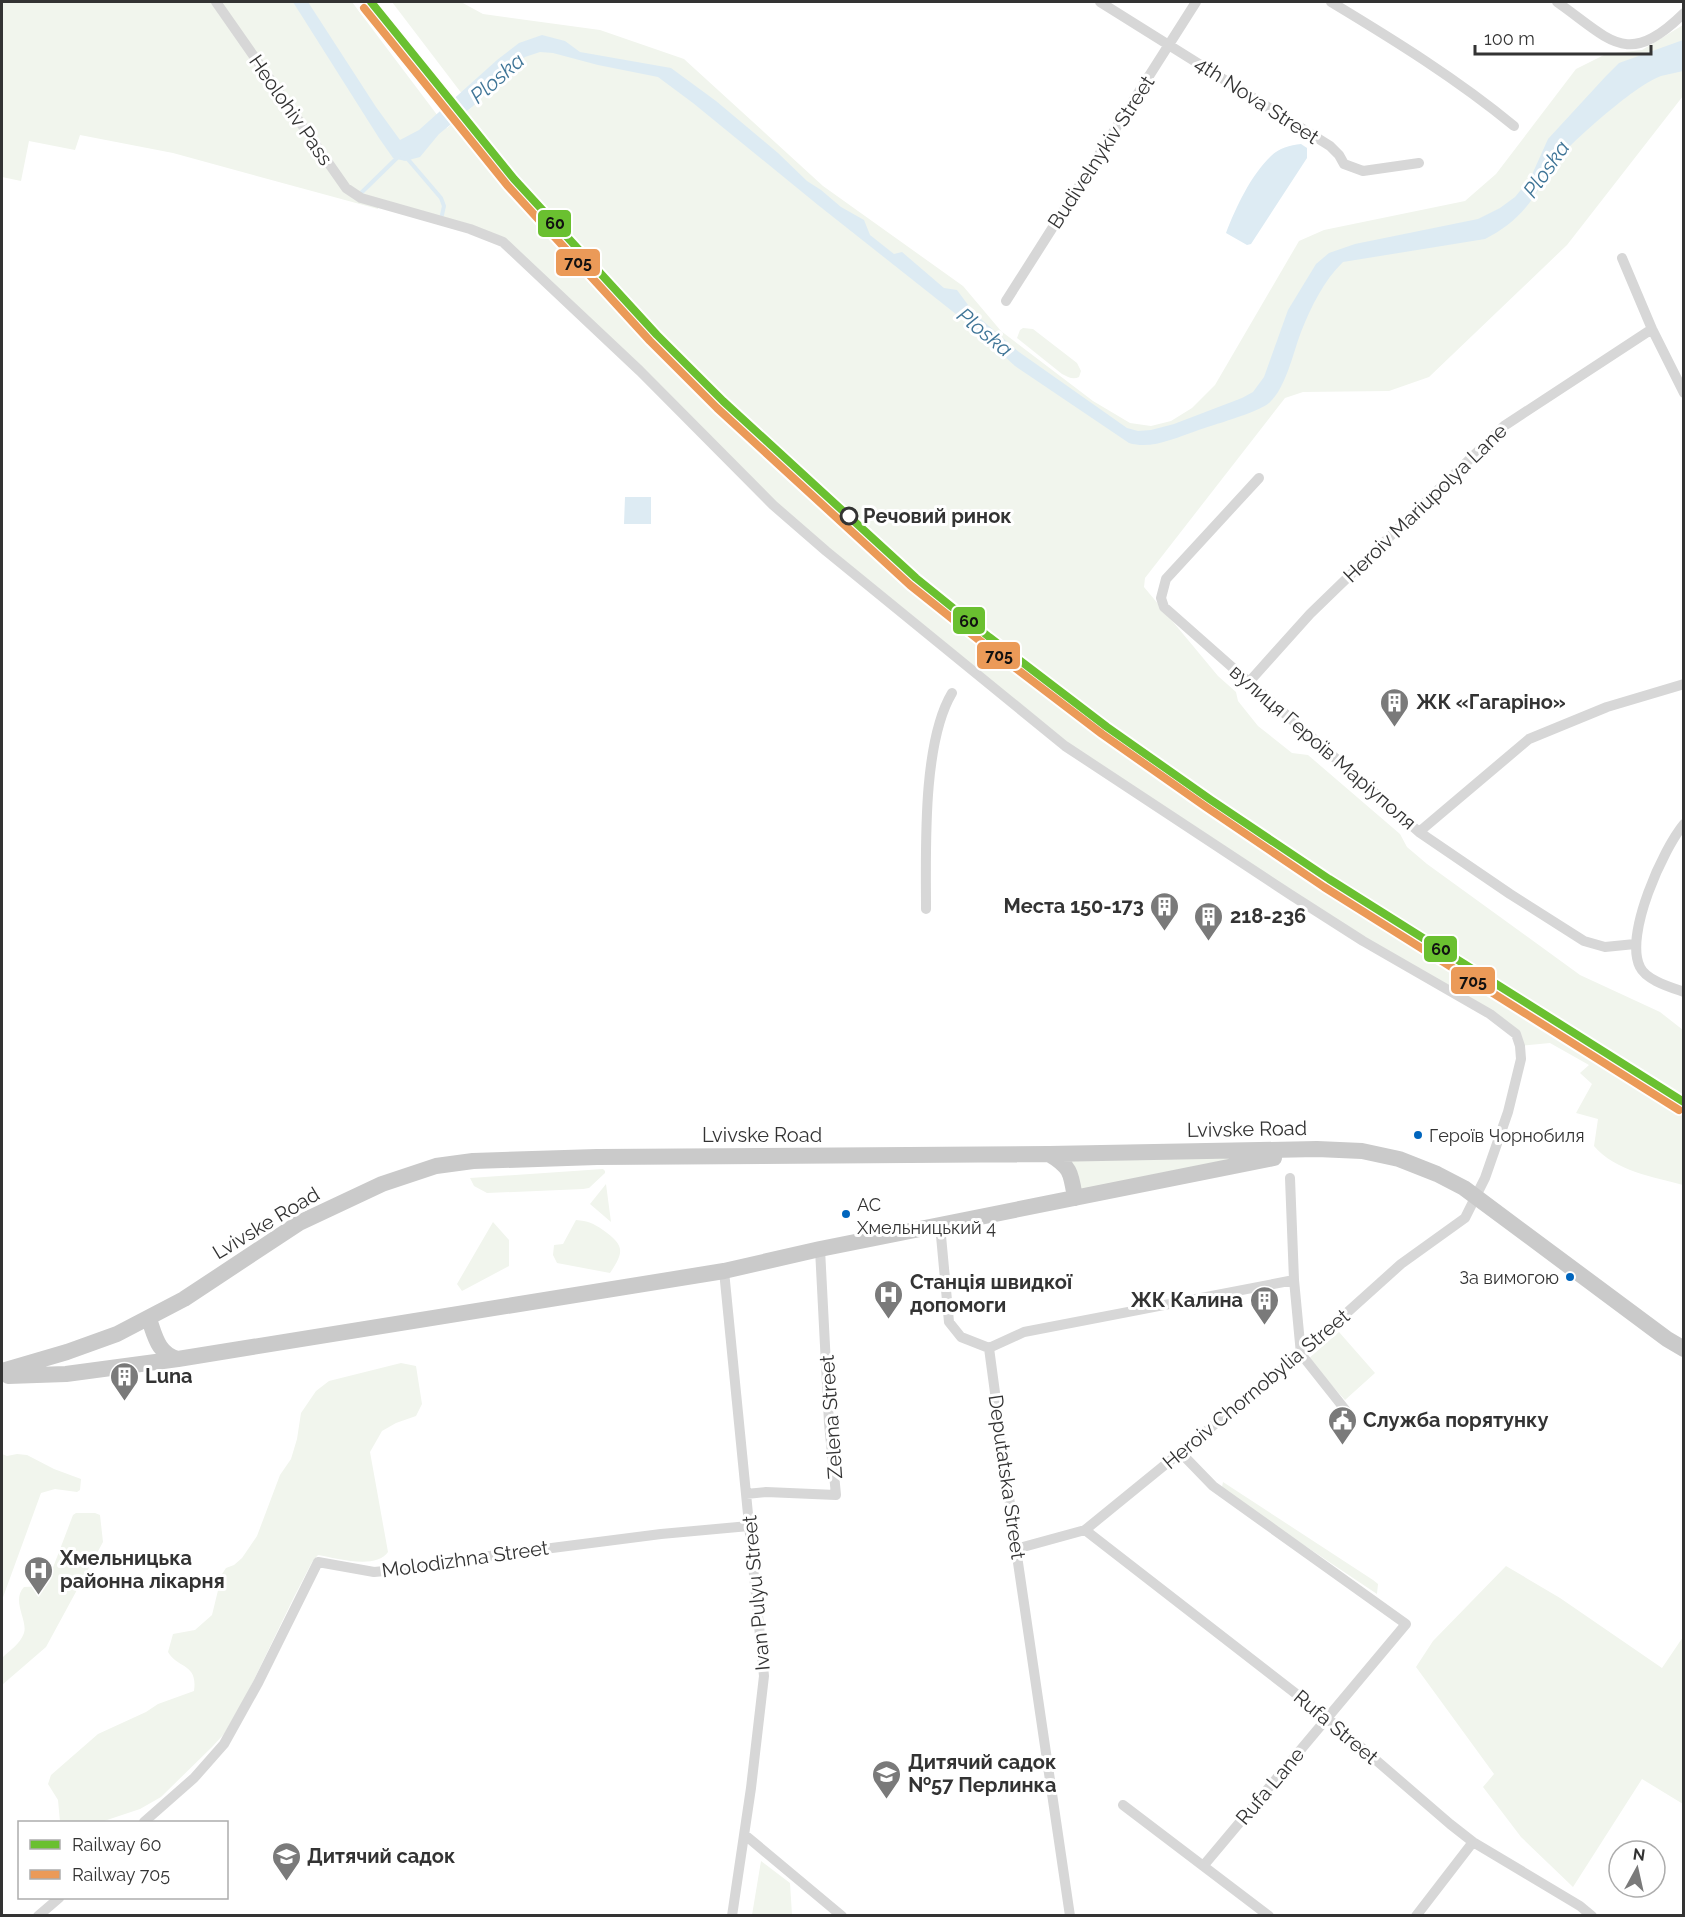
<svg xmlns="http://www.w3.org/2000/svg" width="1685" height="1917" font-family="Raleway,sans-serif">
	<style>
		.green { fill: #f1f5ed }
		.water { fill: #ddebf3 }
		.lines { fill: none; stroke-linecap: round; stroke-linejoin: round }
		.stream { stroke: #ddebf3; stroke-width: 4 }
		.street { stroke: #d7d7d7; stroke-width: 10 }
		.primary { stroke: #cacaca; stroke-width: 16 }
		.rail-1-casing { stroke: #fff; stroke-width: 12 }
		.rail-2-casing { stroke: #fff; stroke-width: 12 }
		.rail-1 { stroke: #6ac030; stroke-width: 8 }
		.rail-2 { stroke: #eb9a58; stroke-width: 8 }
		.stop-dot { fill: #fff; stroke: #333; stroke-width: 3 }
		.bus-dot { fill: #0065bd; stroke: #fff; stroke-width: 2 }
		.labels { text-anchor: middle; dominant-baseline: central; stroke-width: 6; stroke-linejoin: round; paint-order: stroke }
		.bus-label { font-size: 18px; fill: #333; stroke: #fff; text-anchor: start }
		.street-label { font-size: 20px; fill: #333; stroke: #fff }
		.stop-label { font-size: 20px; font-weight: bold; fill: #333; stroke: #fff; text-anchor: start }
		.poi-label { font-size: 20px; font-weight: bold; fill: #333; stroke: #fff; text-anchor: start }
		.water-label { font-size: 21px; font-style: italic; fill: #3f7597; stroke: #fff }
		.line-badge { stroke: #fff; stroke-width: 2 }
		.pale-badge-label { font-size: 16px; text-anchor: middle; font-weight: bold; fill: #111 }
	</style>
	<rect width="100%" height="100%" fill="#fff"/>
	<path class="green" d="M2 2H352L447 128 472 107 392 2H461L483 14 600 30 684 59 823 186 963 286 1001 331 1093 401 1130 423 1151 426 1171 421 1192 408 1215 385 1299 241 1324 230 1465 201 1496 174 1576 69 1606 54 1642 50 1683 25V96L1567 245 1429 377 1389 391 1303 392 1285 398 1145 578 1144 587 1218 676 1236 692 1238 701 1258 726 1292 753 1308 755 1400 834 1407 847 1427 864 1580 975 1660 1012 1683 1030V1185C1654 1177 1615 1171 1594 1146L1598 1119 1576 1113 1592 1084 1580 1073 1589 1065 1550 1043 1520 1046 1516 1034 1363 941 1065 746 826 551 503 242 379 204 378 209 173 153 80 135 75 150 29 141 21 181 2 177Z
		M1023 328 1033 329 1077 363 1081 371 1079 377C1073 380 1068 377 1062 374L1017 338 1020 330Z
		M1317 1149 1075 1198 1060 1160Z
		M603 1169 605 1171V1173L589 1188 583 1189 487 1193 474 1186 470 1178Z
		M606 1184 611 1222 590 1204Z
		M576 1220C588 1221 593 1223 603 1230 624 1245 625 1251 610 1273L557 1263 553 1255 554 1245 563 1244Z
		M493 1222 509 1240V1266L462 1291 457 1284Z
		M1339 1332 1375 1373 1345 1400 1308 1359Z
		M401 1363 416 1366 422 1404 416 1416 396 1423 382 1431 370 1452 388 1552C376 1570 336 1558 318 1555L312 1562 294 1597 247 1694 224 1734 212 1747 161 1797 140 1809 101 1822H60L58 1800 48 1784 51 1775 98 1734 146 1712 158 1704 194 1691C198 1663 178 1669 168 1652L173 1634 195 1630 212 1615 222 1574 226 1568 234 1565 242 1558 257 1536 280 1475 291 1459 297 1439 301 1413 316 1391 329 1381Z
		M2 1454 7 1456 17 1454 27 1455 54 1469 81 1479 80 1490 77 1492 55 1489 41 1493 2 1600Z
		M1223 1482 1373 1580 1378 1584 1377 1594 1256 1513 1222 1487Z
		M76 1513H95L100 1515 103 1542 46 1647 2 1685V1658C10 1650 20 1644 24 1633 28 1620 11 1601 24 1587L46 1586 73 1515Z
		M1506 1566 1560 1598 1662 1668 1683 1637V1804L1642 1779 1573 1887 1521 1837 1483 1787 1494 1774 1416 1667 1433 1641Z
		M761 1861 790 1883 792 1915H752Z"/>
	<path class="water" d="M293 2H308L376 107 400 140 419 130 497 60 519 43 542 35 565 41 580 52 671 68 716 101 778 153 807 181 821 190 841 207 864 220 870 235 894 254 902 252 944 288 957 290 974 313 1019 352 1127 428 1138 431 1151 430 1174 424 1242 398 1253 392 1264 377 1288 310 1316 264 1329 253 1355 244 1478 219 1500 208 1515 197 1530 179 1548 139 1606 76 1619 63 1683 40V71C1676 73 1668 74 1661 76 1636 84 1564 148 1548 170 1545 175 1543 181 1540 187 1527 210 1509 227 1485 239L1343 262C1324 280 1311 307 1301 332 1293 353 1286 388 1269 403 1257 413 1212 425 1196 431 1175 438 1151 450 1129 443L1015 366 971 326 818 205 693 103 658 77 598 65 553 53 540 52 525 57 472 107 439 134 420 157 405 161 393 158 379 138Z
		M1301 144 1307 148V158L1251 244 1247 245 1226 233C1236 207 1251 175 1271 156 1279 148 1290 145 1301 144Z
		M625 497H651V524H624Z"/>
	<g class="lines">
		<path class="stream" d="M406 157 441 198 444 206 442 215
			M361 193 399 156"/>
		<path class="street" d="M216 2 346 188 361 198 470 229 503 242 640 371 773 505 826 551 1065 746 1291 895 1363 941 1490 1014 1516 1034 1520 1046 1521 1059 1508 1112 1485 1178 1465 1218 1401 1264 1301 1354 1085 1530 1016 1549
			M1100 2 1330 146 1339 155 1344 164 1363 171 1419 163
			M1331 2C1394 40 1457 79 1514 126
			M1557 2C1611 40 1627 69 1684 13
			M1622 258 1652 329 1684 393
			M1006 301 1196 2
			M1259 478 1166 579 1161 598 1164 607 1419 832 1510 894 1584 941 1605 947 1635 944
			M1249 682 1310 614 1504 426 1652 329
			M1684 824C1663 849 1624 935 1640 967 1646 980 1670 987 1684 992
			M1419 832 1529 739 1607 707 1684 684
			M926 909C926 851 922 743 952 693
			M1290 1178 1294 1280 1301 1354 1347 1412
			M940 1225 949 1322 961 1337 989 1348
			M724 1271 764 1676 751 1788 732 1916
			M1181 1453 1213 1486 1406 1624 1204 1865
			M746 1494 766 1492 836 1495 829 1423 820 1249
			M1085 1530 1326 1717 1450 1824 1473 1842 1580 1906 1592 1916
			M1123 1805 1269 1916
			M144 1822 194 1778 224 1744 258 1683 318 1562 374 1572 427 1567 466 1559 661 1534 749 1526
			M745 1835 842 1916
			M38 1916 59 1898
			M1070 1916 1016 1549 989 1348 1024 1332 1294 1280
			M1416 1916 1473 1842"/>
		<path class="primary" d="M1049 1154C1071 1167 1071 1173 1075 1198
			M149 1319C155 1336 158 1354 178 1359
			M2 1371 67 1352 117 1334 184 1299 299 1223 382 1184 436 1166 473 1161 597 1157 1049 1154 1317 1149 1362 1151 1399 1159 1437 1174 1464 1188 1667 1339 1684 1349
			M8 1376 66 1374 178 1359 724 1271 820 1249 1274 1158"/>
		<defs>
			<path id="rail-1" d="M371 2 514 179 657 335 723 401 916 578 989 637 1107 727 1211 800 1329 879 1684 1102"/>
			<path id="rail-2" d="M364 8 507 185 650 341 717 408 910 585 984 644 1102 734 1206 807 1324 887 1679 1110"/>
		</defs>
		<use href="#rail-1" class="rail-1-casing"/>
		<use href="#rail-2" class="rail-2-casing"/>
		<use href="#rail-1" class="rail-1"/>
		<use href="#rail-2" class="rail-2"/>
	</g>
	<defs>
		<symbol id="building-pin" viewBox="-11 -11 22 30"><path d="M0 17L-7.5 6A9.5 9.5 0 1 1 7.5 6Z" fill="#7a7a7a" stroke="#fff"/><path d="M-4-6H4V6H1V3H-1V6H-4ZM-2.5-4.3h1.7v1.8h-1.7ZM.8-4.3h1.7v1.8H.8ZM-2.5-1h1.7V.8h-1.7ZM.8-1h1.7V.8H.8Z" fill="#fff"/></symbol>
		<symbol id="hospital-pin" viewBox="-11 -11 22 30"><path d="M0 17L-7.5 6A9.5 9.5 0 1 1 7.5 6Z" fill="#7a7a7a" stroke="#fff"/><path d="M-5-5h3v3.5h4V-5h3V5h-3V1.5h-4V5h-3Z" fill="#fff"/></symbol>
		<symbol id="civic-pin" viewBox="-11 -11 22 30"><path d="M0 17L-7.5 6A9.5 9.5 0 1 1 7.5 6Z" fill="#7a7a7a" stroke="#fff"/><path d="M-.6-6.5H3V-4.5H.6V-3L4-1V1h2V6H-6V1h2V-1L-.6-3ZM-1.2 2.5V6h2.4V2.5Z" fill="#fff"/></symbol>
		<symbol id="school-pin" viewBox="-11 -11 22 30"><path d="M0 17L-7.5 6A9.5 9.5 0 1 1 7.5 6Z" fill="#7a7a7a" stroke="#fff"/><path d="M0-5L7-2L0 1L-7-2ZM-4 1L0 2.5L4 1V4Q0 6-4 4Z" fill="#fff"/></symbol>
	</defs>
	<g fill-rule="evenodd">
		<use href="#building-pin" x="1378" y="686" width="33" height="45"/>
		<use href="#building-pin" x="1148" y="890" width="33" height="45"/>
		<use href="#building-pin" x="1192" y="900" width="33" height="45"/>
		<use href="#hospital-pin" x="872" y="1278" width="33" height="45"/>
		<use href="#building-pin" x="1248" y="1284" width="33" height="45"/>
		<use href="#building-pin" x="108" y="1360" width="33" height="45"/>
		<use href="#civic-pin" x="1326" y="1404" width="33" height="45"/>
		<use href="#hospital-pin" x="22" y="1554" width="33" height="45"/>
		<use href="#school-pin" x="870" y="1758" width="33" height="45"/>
		<use href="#school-pin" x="270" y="1840" width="33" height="45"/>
	</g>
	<circle class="stop-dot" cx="849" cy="516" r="8"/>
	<g class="bus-dot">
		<circle cx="1418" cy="1135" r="5"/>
		<circle cx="846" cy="1214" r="5"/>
		<circle cx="1570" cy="1277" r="5"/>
	</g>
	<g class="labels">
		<g class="bus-label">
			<text x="1429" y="1135">Героїв Чорнобиля</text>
			<text x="857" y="1204">АС<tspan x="857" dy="23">Хмельницький 4</tspan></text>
			<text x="1559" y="1277" text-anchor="end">За вимогою</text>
		</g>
		<g class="street-label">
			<text transform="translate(1257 100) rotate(33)">4th Nova Street</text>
			<text transform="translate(291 110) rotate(55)">Heolohiv Pass</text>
			<text transform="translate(1101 152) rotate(-57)">Budivelnykiv Street</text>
			<text transform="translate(1425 503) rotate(-44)">Heroiv Mariupolya Lane</text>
			<text transform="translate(1323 747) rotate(41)">вулиця Героїв Маріуполя</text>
			<text transform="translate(1247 1129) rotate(-1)">Lvivske Road</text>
			<text x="762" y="1135">Lvivske Road</text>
			<text transform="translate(266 1223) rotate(-31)">Lvivske Road</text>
			<text transform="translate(1256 1389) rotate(-40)">Heroiv Chornobylia Street</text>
			<text transform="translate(831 1417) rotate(-94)">Zelena Street</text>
			<text transform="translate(1007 1477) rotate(82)">Deputatska Street</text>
			<text transform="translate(465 1559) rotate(-8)">Molodizhna Street</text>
			<text transform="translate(756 1593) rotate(-95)">Ivan Pulyu Street</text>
			<text transform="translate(1336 1727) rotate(40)">Rufa Street</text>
			<text transform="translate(1270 1786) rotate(-50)">Rufa Lane</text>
		</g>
		<g class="stop-label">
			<text x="863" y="516">Речовий ринок</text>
		</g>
		<g class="poi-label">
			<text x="1416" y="702">ЖК «Гагаріно»</text>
			<text x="1144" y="906" text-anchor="end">Места 150-173</text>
			<text x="1230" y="916">218-236</text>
			<text x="910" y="1282">Станція швидкої<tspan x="910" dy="23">допомоги</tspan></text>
			<text x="1243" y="1300" text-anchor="end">ЖК Калина</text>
			<text x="145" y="1376">Luna</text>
			<text x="1363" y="1420">Служба порятунку</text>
			<text x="60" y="1558">Хмельницька<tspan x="60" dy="23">районна лікарня</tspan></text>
			<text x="908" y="1762">Дитячий садок<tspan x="908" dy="23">№57 Перлинка</tspan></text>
			<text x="307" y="1856">Дитячий садок</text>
		</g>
		<g class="water-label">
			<text transform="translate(497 78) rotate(-41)">Ploska</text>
			<text transform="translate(1546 169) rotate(-55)">Ploska</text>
			<text transform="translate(985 332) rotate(39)">Ploska</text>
		</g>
	</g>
	<g class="line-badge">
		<rect x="537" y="209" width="35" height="29" rx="6" fill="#6ac030"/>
		<rect x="555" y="248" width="46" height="29" rx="6" fill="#eb9a58"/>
		<rect x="952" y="606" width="34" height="29" rx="6" fill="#6ac030"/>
		<rect x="976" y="641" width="45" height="29" rx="6" fill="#eb9a58"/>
		<rect x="1423" y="935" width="35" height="28" rx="6" fill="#6ac030"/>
		<rect x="1450" y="966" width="46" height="29" rx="6" fill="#eb9a58"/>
	</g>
	<g class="pale-badge-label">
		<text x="555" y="229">60</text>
		<text x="578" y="268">705</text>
		<text x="969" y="627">60</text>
		<text x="999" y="661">705</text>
		<text x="1441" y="955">60</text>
		<text x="1473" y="987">705</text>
	</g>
	<rect width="1685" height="1917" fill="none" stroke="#333333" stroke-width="6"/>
	<rect x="18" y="1821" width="210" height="78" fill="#ffffff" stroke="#adadad" stroke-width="1.5"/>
	<rect x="30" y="1840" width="30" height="9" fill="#6ac030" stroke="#adadad" stroke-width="1.5"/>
	<text x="72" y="1851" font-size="18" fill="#333333">Railway 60</text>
	<rect x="30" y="1870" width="30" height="9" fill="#eb9a58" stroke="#adadad" stroke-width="1.5"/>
	<text x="72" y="1881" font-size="18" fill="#333333">Railway 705</text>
	<g transform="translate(1637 1869) rotate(8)"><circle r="28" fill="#ffffff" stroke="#adadad" stroke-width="1.5"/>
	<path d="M0-4.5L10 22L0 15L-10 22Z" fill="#7a7a7a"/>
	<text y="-9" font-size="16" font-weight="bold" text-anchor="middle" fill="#333333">N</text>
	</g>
	<path d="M1475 45v9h176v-9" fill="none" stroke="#333333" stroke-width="3"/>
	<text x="1484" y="45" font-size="18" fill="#333333" stroke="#ffffff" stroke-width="4.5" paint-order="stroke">100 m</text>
</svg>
